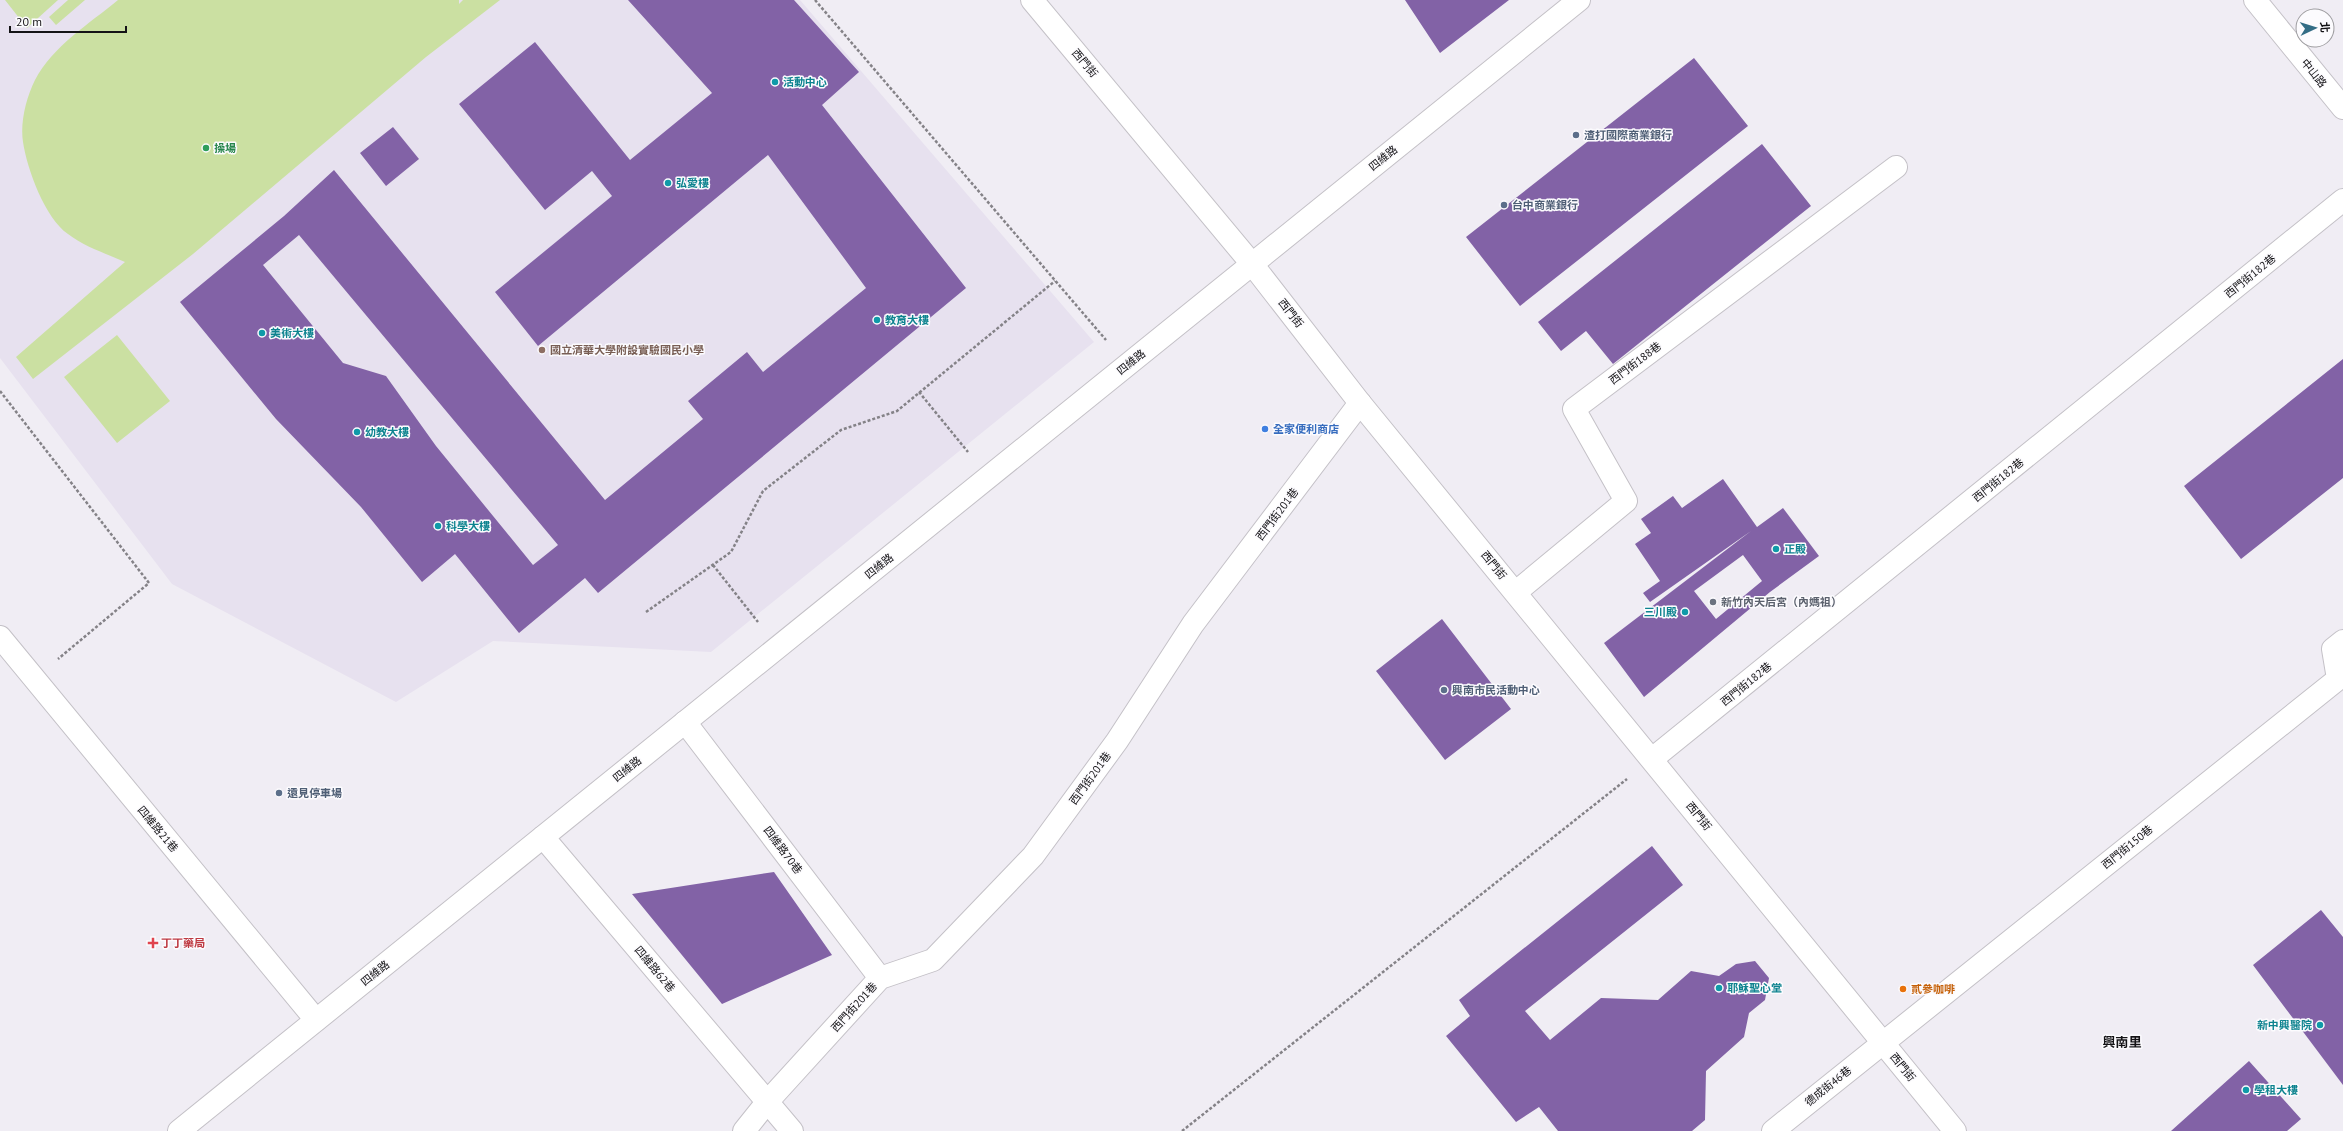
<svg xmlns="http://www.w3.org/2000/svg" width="2343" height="1131" font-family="'PT Sans','Noto Sans TC',sans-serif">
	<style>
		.built { fill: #e7e1ef }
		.green { fill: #cbe0a2 }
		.building { fill: #8262a6; fill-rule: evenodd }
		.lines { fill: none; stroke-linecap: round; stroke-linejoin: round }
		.service-casing { stroke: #c4c1c7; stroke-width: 24 }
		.minor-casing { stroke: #c4c1c7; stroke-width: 24 }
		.tertiary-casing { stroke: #c4c1c7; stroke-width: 24 }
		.path { stroke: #848287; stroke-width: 2.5; stroke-dasharray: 3 2; stroke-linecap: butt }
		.service { stroke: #fff; stroke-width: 22 }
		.minor { stroke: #fff; stroke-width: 22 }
		.tertiary { stroke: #fff; stroke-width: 22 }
		.culture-dot { fill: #0f9aa8; stroke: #fcfbfe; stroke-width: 1.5 }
		.service-dot { fill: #5c6f8a; stroke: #fcfbfe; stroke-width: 1.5 }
		.leisure-dot { fill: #2e9e5b; stroke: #fcfbfe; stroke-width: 1.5 }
		.education-dot { fill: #8d6e63; stroke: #fcfbfe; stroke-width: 1.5 }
		.shop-dot { fill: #3f7fe0; stroke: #fcfbfe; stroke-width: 1.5 }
		.worship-dot { fill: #6b7280; stroke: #fcfbfe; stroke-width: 1.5 }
		.health-dot { fill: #e0444e; stroke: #fcfbfe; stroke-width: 1.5 }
		.food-dot { fill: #e8710a; stroke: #fcfbfe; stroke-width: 1.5 }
		.labels { text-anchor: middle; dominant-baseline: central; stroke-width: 3; stroke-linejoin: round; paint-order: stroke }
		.street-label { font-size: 11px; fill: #141316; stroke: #fcfbfe }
		.culture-label { font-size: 11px; font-weight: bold; fill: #0d838f; stroke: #fcfbfe; text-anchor: start }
		.service-label { font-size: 11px; font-weight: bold; fill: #4e5e75; stroke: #fcfbfe; text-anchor: start }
		.leisure-label { font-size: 11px; font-weight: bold; fill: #27864d; stroke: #fcfbfe; text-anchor: start }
		.education-label { font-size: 11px; font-weight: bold; fill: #785e54; stroke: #fcfbfe; text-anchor: start }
		.shop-label { font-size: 11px; font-weight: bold; fill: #366cbe; stroke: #fcfbfe; text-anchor: start }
		.worship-label { font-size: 11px; font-weight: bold; fill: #5b616d; stroke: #fcfbfe; text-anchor: start }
		.health-label { font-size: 11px; font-weight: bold; fill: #be3a42; stroke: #fcfbfe; text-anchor: start }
		.food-label { font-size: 11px; font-weight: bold; fill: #c56008; stroke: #fcfbfe; text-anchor: start }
		.quarter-label { font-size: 13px; font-weight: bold; fill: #141316; stroke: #fcfbfe }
	</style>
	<rect width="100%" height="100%" fill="#f0edf4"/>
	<path class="built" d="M0 0H800L1094 342 711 652 493 641 396 702 172 584 0 358Z"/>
	<path class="green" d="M5 0H58L27 28Z
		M68 0H85L56 25 49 17Z
		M118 0H459V4L463 0H500L426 57 193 254 33 379 16 357 125 262C105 253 85 247 68 234 45 218 27 169 23 142 20 123 26 98 35 80 53 46 89 24 118 0Z
		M117 335 170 401 117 443 64 377Z"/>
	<path class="building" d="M628 0H794L859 72 822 105 966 288 598 593 585 578 519 633 455 554 422 582 361 507 276 419 180 302 284 216 334 170 605 500 703 419 688 401 747 352 763 372 866 288 768 155 538 346 495 292 612 196 592 171 545 210 459 104 535 42 630 160 712 93ZM299 235 558 545 533 565 436 446 386 376 343 363 263 265Z
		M1405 0H1509L1440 53Z
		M1694 58 1748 126 1520 306 1466 237Z
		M393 127 419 159 386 186 360 153Z
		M1762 144 1811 206 1613 364 1586 331 1561 351 1538 322Z
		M2343 359V478L2241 559 2184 486Z
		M1723 479 1757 527 1783 508 1819 556 1770 592 1644 697 1604 643 1751 531 1650 602 1643 593 1660 581 1635 544 1651 533 1641 519 1673 496 1682 508ZM1743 555 1762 581 1716 619 1694 591Z
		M1442 619 1511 709 1445 760 1376 671Z
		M1652 846 1683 885 1525 1011 1550 1040 1601 998 1658 1000 1691 971 1719 976 1736 964 1755 961 1769 978 1765 1000 1749 1013 1744 1037 1706 1071 1705 1120 1692 1131H1558L1539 1107 1516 1122 1446 1036 1470 1016 1459 1000Z
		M774 872 832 955 722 1004 632 894Z
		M2321 910 2343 937V1085L2253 965Z
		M2249 1061 2301 1119 2287 1131H2171Z"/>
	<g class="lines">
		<defs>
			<path id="service" d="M1516 592 1626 501 1574 409 1896 167
				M0 637 316 1020
				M685 722 880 978
				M1652 759 2343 200
				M744 1131 768 1101 880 978 933 960 1033 856 1117 741 1193 624 1360 403
				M1773 1131 2338 679 2333 649 2343 641"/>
			<path id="minor" d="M1032 0 1252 264 1360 403 1955 1131
				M543 837 792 1131"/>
			<path id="tertiary" d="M2255 0 2343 108
				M179 1131 1579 0"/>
		</defs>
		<use href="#service" class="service-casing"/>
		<use href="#minor" class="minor-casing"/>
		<use href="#tertiary" class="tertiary-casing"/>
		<path class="path" d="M815 0 1106 340
			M0 391 149 583 58 659
			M919 392 968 452
			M713 565 758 622
			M646 612 731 552 763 491 841 430 897 411 1055 281
			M1182 1131 1627 779"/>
		<use href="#service" class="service"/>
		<use href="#minor" class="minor"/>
		<use href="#tertiary" class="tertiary"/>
	</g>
	<g class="culture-dot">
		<circle cx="775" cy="82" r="4"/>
		<circle cx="668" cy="183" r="4"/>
		<circle cx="877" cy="320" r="4"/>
		<circle cx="262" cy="333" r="4"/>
		<circle cx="357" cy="432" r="4"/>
		<circle cx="438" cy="526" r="4"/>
		<circle cx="1776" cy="549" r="4"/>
		<circle cx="1685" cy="612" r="4"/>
		<circle cx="1719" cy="988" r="4"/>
		<circle cx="2320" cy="1025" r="4"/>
		<circle cx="2246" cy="1090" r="4"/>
	</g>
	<g class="service-dot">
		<circle cx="1576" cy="135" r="4"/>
		<circle cx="1504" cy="205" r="4"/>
		<circle cx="1444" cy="690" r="4"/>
		<circle cx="279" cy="793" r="4"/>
	</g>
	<circle class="leisure-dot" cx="206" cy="148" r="4"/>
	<circle class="education-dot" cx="542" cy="350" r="4"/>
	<circle class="shop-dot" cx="1265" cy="429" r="4"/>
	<circle class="worship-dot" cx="1713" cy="602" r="4"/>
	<path class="health-dot" d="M151 937h4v4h4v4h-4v4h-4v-4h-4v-4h4z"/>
	<circle class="food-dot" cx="1903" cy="989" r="4"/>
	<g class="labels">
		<g class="street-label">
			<text transform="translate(1085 63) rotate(50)">西門街</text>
			<text transform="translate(2314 73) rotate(51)">中山路</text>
			<text transform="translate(1383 158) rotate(-39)">四維路</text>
			<text transform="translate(2250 276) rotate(-39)">西門街182巷</text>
			<text transform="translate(1291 313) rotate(52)">西門街</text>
			<text transform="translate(1131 362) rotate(-39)">四維路</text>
			<text transform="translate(1635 363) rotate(-37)">西門街188巷</text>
			<text transform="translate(1998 480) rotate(-39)">西門街182巷</text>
			<text transform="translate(1277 514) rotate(-53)">西門街201巷</text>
			<text transform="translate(1494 565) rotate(51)">西門街</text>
			<text transform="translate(879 566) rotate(-39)">四維路</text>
			<text transform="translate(1746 684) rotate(-39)">西門街182巷</text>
			<text transform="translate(627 769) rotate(-39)">四維路</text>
			<text transform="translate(1090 778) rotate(-54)">西門街201巷</text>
			<text transform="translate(1699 816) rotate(51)">西門街</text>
			<text transform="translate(158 829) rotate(50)">四維路21巷</text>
			<text transform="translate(2127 847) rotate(-39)">西門街150巷</text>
			<text transform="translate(783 850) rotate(53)">四維路70巷</text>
			<text transform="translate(655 969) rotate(50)">四維路62巷</text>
			<text transform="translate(375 973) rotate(-39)">四維路</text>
			<text transform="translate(854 1007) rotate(-48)">西門街201巷</text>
			<text transform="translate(1903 1067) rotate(51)">西門街</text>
			<text transform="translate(1828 1086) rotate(-39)">德成街46巷</text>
		</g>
		<g class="culture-label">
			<text x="783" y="82">活動中心</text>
			<text x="676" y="183">弘愛樓</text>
			<text x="885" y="320">教育大樓</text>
			<text x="270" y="333">美術大樓</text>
			<text x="365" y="432">幼教大樓</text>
			<text x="446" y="526">科學大樓</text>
			<text x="1784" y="549">正殿</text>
			<text x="1677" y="612" text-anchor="end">三川殿</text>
			<text x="1727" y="988">耶穌聖心堂</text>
			<text x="2312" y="1025" text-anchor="end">新中興醫院</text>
			<text x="2254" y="1090">學租大樓</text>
		</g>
		<g class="service-label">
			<text x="1584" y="135">渣打國際商業銀行</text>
			<text x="1512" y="205">台中商業銀行</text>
			<text x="1452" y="690">興南市民活動中心</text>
			<text x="287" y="793">遠見停車場</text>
		</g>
		<g class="leisure-label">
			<text x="214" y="148">操場</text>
		</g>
		<g class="education-label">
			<text x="550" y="350">國立清華大學附設實驗國民小學</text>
		</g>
		<g class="shop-label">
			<text x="1273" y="429">全家便利商店</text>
		</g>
		<g class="worship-label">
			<text x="1721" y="602">新竹內天后宮（內媽祖）</text>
		</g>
		<g class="health-label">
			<text x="161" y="943">丁丁藥局</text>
		</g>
		<g class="food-label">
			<text x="1911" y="989">貳參咖啡</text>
		</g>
		<g class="quarter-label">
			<text x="2122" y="1042">興南里</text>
		</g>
	</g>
	<g transform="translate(2315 28) rotate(86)"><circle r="19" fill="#fcfbfe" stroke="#9f9ea1"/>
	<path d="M0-3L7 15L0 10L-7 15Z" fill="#336d86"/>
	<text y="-6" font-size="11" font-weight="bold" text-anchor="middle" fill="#141316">北</text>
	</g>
	<path d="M10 26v6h116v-6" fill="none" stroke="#141316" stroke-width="2"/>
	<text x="16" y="26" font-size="12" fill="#141316" stroke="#fcfbfe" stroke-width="3" paint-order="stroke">20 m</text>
</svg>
